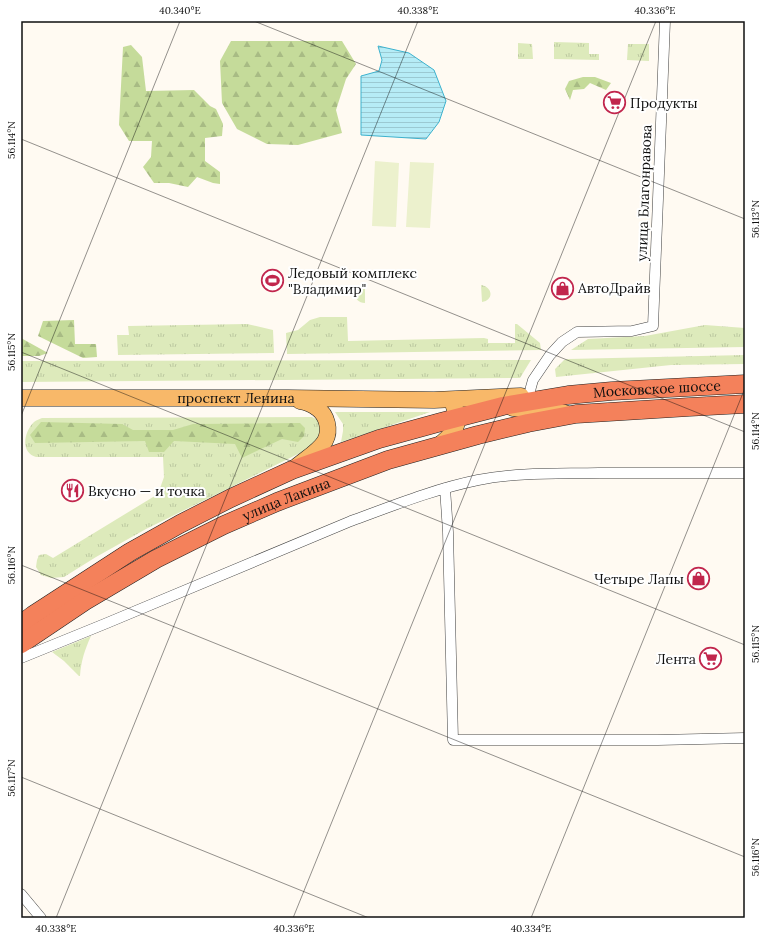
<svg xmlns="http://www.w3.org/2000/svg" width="766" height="939" font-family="Lora,serif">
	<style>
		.grass { fill: url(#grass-tufts) }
		.forest { fill: url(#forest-firs) }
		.pitch { fill: #ecf1cd }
		.water { fill: url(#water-rules); stroke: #3db2ce }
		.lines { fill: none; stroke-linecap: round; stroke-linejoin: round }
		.street-casing { stroke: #424242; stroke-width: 11 }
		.primary-casing { stroke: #202020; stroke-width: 17 }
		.highway-casing { stroke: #202020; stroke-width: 19 }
		.street { stroke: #fff; stroke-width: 10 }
		.primary { stroke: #f8b869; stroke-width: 16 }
		.highway { stroke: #f4815b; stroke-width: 18 }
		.ticks { fill: none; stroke: #0f0f0f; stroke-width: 1; stroke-opacity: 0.45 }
		.labels { text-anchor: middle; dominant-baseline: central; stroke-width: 4; stroke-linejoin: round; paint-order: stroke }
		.poi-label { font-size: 14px; fill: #0f0f0f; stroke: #fff; text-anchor: start }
		.street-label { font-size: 14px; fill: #0f0f0f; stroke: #fff }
		.neatline { fill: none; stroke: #0f0f0f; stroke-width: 1.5 }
		.ticks-label { font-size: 10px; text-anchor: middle; fill: #0f0f0f }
	</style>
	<defs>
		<pattern id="grass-tufts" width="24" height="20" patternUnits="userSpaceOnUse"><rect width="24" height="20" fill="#ddeabb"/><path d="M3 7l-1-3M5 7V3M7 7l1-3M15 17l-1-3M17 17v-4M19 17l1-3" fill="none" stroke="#bcc8a0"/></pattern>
		<pattern id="forest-firs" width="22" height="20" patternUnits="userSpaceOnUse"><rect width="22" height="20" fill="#c5db9a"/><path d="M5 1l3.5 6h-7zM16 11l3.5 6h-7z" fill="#a8bb84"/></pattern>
		<pattern id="water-rules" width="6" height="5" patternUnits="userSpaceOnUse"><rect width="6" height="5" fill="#b6ecf6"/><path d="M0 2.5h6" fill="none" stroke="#9bc9d2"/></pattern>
	</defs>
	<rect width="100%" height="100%" fill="#fffaf2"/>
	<path class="grass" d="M554 42 589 43V54H599V60L554 59Z
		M518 43 532 44 533 59H518Z
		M628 44H649V61L627 60Z
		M365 285V303C352 302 352 287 365 285Z
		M481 285C493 287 494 300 482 302Z
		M320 317H347L348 341 484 338 488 339V343H515V324H517L540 343 541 350 287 354 286 333 298 330 310 320Z
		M247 324 273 330 274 353 118 355 117 335H129L128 326Z
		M705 325 745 328V347L571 350 588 339 645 336Z
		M745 355V364L671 365 556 377 555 369 564 360 568 359Z
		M531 360 520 378 21 382V361Z
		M335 412H430L341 442 343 431V424Z
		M312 417 318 420 321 433 313 446 300 453 146 529 96 557 64 577 51 578 41 575 36 567 37 560 39 555 46 554 53 558 158 494 164 477 163 457H36C20 452 24 432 34 422 36 420 40 419 42 418Z
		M91 636C85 649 81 661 80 676H79L64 661 52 652Z"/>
	<path class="forest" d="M231 41H342L356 64 346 79 336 110 342 133 298 145 267 144 237 129 222 103 220 61Z
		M131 45 142 57 146 91 194 90 210 106 216 109 223 124 222 136 205 138V161L220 172V184L213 183 197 177 188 187 169 183H154L143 167 151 157 152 141H129L119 125 123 47Z
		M583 77H595L611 83 606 90 590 83 584 89 573 90 570 100 565 89 569 81Z
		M74 320 75 344H96L97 357 83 358 38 336 43 321Z
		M21 338 48 353 39 356H21Z
		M41 422 122 424 133 430H173L193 424 300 423 305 428 304 436 298 442 282 439 242 458 235 444 174 441 164 452H149L145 441 35 443 30 435Z"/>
	<path class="pitch" d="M375 161 399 163 396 227 372 226Z
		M410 162 434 163 430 228 406 227Z"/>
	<path class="water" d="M378 46 409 53 434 70 446 101 439 122 426 139 361 135V76L379 71 382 60Z"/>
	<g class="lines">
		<defs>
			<path id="street" d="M529 396 531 387 533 380 550 355 562 342 577 332 632 331 653 326 665 21
				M445 488 448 532 453 740H658L745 738
				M21 658 107 623 351 521C392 506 434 489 478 480 518 472 559 474 599 473 648 473 696 473 745 473
				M21 894 41 918"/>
			<g id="primary">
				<path id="s1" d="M21 398H288L434 400 521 396"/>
				<path d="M513 408 565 413"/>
				<path d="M437 447C450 437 464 424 454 407"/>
				<path d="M296 467C305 459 319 451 325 441 331 430 327 415 317 408 312 404 306 402 300 401"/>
			</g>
			<g id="highway">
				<path id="s2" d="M21 624 33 615 130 552 180 524 231 498 292 470 379 439 441 422 503 406 568 395 612 391 745 384"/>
				<path id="s3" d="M21 644 85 601 156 559 224 525 277 502 388 460 478 435 528 423 576 414 689 407 745 404"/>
			</g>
		</defs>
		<use href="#street" class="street-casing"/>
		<use href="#primary" class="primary-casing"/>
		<use href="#highway" class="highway-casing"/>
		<use href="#street" class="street"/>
		<use href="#primary" class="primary"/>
		<use href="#highway" class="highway"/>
	</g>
	<path class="ticks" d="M254 21 745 219M21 139 745 432M21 352 745 645M21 416 180 21M21 565 745 857M21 777 369 918M56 918 418 21M293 918 656 21M531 918 745 388"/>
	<defs>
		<symbol id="supermarket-ring" viewBox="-11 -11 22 22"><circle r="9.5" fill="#fff" stroke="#c1264d" stroke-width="1.5"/><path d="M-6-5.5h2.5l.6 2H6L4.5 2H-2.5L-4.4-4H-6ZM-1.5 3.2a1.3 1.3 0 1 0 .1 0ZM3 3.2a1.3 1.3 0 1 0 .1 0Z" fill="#c1264d"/></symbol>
		<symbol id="stadium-ring" viewBox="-11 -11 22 22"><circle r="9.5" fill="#fff" stroke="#c1264d" stroke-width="1.5"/><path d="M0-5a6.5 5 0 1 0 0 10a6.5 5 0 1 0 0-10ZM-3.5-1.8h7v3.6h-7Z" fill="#c1264d"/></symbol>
		<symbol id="shop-ring" viewBox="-11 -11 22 22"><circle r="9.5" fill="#fff" stroke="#c1264d" stroke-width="1.5"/><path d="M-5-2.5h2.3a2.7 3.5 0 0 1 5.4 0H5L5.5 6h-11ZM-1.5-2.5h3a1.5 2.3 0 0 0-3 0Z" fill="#c1264d"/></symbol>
		<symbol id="restaurant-ring" viewBox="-11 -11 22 22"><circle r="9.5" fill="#fff" stroke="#c1264d" stroke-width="1.5"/><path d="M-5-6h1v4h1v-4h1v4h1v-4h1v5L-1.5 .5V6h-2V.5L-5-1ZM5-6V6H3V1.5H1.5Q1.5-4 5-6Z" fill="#c1264d"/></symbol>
	</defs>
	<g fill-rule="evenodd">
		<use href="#supermarket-ring" x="602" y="90" width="25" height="25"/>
		<use href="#stadium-ring" x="260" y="268" width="25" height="25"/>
		<use href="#shop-ring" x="550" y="276" width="25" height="25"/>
		<use href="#restaurant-ring" x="60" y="478" width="25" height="25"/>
		<use href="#shop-ring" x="686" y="566" width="25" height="25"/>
		<use href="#supermarket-ring" x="698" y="646" width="25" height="25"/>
	</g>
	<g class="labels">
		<g class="poi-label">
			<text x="630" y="103">Продукты</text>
			<text x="288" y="273">Ледовый комплекс<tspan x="288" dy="16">"Владимир"</tspan></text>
			<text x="578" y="288">АвтоДрайв</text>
			<text x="88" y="491">Вкусно — и точка</text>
			<text x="684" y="579" text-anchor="end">Четыре Лапы</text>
			<text x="696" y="659" text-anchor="end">Лента</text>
		</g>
		<g class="street-label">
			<text transform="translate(644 193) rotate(-88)">улица Благонравова</text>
			<text stroke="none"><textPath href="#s2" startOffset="688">Московское шоссе</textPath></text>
			<text stroke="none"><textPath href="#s1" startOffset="215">проспект Ленина</textPath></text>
			<text stroke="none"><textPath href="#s3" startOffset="303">улица Лакина</textPath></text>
		</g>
	</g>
	<rect width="766" height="939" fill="none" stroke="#ffffff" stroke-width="44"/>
	<rect x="22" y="22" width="722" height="895" class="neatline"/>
	<g class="ticks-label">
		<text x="180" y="14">40.340°E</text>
		<text x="418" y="14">40.338°E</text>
		<text x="655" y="14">40.336°E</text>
		<text transform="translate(11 140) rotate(-90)" y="4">56.114°N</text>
		<text transform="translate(755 219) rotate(-90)" y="4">56.113°N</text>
		<text transform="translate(11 352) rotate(-90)" y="4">56.115°N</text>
		<text transform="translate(755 431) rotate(-90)" y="4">56.114°N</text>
		<text transform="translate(11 565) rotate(-90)" y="4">56.116°N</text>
		<text transform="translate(755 644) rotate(-90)" y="4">56.115°N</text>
		<text transform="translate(11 778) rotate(-90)" y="4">56.117°N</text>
		<text transform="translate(755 857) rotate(-90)" y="4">56.116°N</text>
		<text x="56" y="932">40.338°E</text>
		<text x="294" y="932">40.336°E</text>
		<text x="531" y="932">40.334°E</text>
	</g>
</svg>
